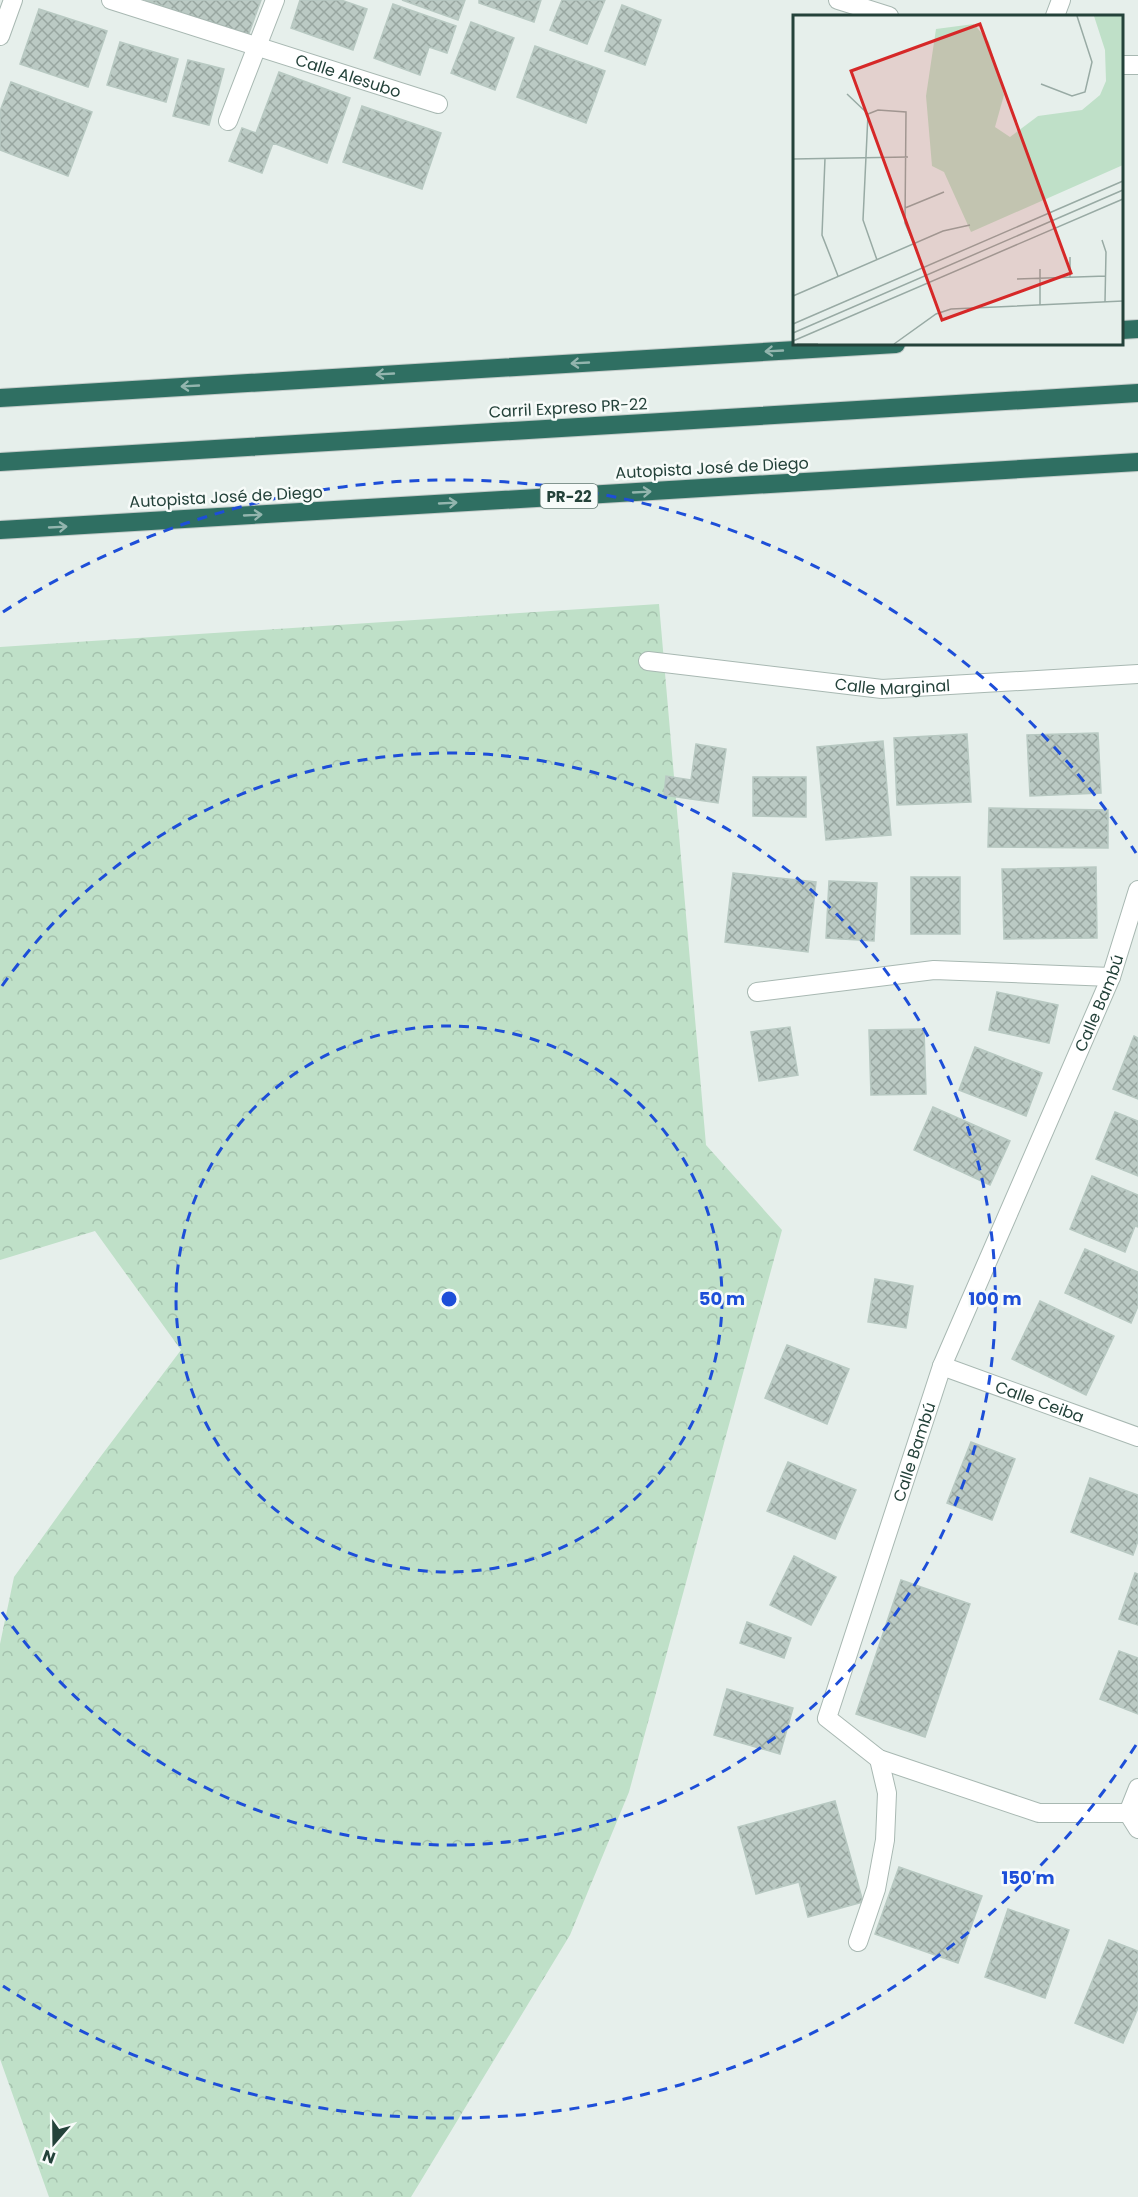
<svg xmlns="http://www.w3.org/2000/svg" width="1138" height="2197" font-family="Poppins,sans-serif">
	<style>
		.forest { fill: url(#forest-crowns) }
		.building { fill: url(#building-cross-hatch); stroke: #b8c9c2; stroke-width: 1.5 }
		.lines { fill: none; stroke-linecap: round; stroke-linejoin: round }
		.service-casing { stroke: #a8b8b2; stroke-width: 20 }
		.minor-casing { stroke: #a8b8b2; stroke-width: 20 }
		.tertiary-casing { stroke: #a8b8b2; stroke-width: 20 }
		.motorway-casing { stroke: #c2cac8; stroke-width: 20 }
		.service { stroke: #fff; stroke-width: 18 }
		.minor { stroke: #fff; stroke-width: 18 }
		.tertiary { stroke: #fff; stroke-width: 18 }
		.motorway { stroke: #2f6f62; stroke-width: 18 }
		.oneway { stroke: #93b5ae }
		.ring { fill: none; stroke: #1d4ed8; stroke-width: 3; stroke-dasharray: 10 8 }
		.labels { text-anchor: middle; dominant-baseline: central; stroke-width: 5; stroke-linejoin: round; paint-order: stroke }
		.shield { fill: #f7fbf9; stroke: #637a73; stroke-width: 1.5 }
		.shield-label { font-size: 15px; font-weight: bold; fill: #24423a }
		.street-label { font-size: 16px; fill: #24423a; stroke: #f7fbf9 }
		.inset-road { fill: none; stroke: #98aaa4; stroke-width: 1.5 }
		.view { fill: #d62828; fill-opacity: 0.15; stroke: #d62828; stroke-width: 3 }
		.inset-edge { fill: none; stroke: #24423a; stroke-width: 3 }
		.centre { fill: #1d4ed8; stroke: #f7fbf9; stroke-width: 3 }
		.ring-label { font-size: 18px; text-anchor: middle; font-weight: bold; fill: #1d4ed8; stroke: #f7fbf9; stroke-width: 5; stroke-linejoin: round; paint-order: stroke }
	</style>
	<defs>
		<pattern id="forest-crowns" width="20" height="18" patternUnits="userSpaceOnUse" patternTransform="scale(1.5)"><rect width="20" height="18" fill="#bfe0c8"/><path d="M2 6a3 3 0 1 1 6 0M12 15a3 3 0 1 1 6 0" fill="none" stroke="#a4c1ad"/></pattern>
		<pattern id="building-cross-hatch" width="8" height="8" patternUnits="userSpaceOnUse" patternTransform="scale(1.5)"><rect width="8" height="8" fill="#bbcac4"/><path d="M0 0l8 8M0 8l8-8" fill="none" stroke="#98a6a0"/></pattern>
	</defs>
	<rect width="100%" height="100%" fill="#e6efeb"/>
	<path class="forest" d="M659 604 706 1145 782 1230 629 1792 570 1935 411 2197H49L0 2059V1644L14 1577 98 1460 181 1350 95 1231 0 1260V647Z"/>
	<path class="building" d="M145 0H261L248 36Z
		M300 0H341L367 9 353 50 291 28Z
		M402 0H465L458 20Z
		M479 0H541L534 22 479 3Z
		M562 0H605L587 44 550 30Z
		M393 4 456 26 447 53 429 47 420 75 374 58Z
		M622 5 661 20 645 65 605 51Z
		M39 9 107 31 88 87 20 64Z
		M471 22 514 38 495 90 451 73Z
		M120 42 178 59 166 102 107 85Z
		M535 46 605 71 586 123 517 97Z
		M188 60 224 69 209 125 173 116Z
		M279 72 350 98 327 163 273 143 262 173 229 161 242 128 256 133Z
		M11 82 92 112 68 176 0 150V111Z
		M362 106 441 133 422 189 343 162Z
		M1098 733 1101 793 1030 796 1027 735Z
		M967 734 971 802 897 805 894 738Z
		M883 741 891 835 826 840 817 747Z
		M696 744 726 749 718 803 664 795 666 776 691 780Z
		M753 777H806V817L753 816Z
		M989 808 1108 810V848L988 847Z
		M1096 867 1097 938 1004 939 1002 869Z
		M733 873 816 882 808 952 725 942Z
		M911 877H960V934H911Z
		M829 881 877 883 874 941 826 938Z
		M997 992 1058 1005 1049 1043 989 1030Z
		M790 1027 798 1075 759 1081 751 1032Z
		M924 1029 926 1094 871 1095 869 1030Z
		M1134 1036 1138 1038V1099L1113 1089Z
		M975 1047 1042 1073 1026 1116 959 1090Z
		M933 1107 1010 1141 990 1185 914 1150Z
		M1115 1112 1138 1121V1176L1096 1159Z
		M1092 1176 1138 1195V1227L1135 1226 1125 1252 1070 1229Z
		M1085 1249 1138 1272V1306L1131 1323 1065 1293Z
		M875 1279 913 1286 906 1328 868 1322Z
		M1040 1301 1114 1336 1086 1395 1012 1359Z
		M787 1345 849 1369 827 1424 765 1398Z
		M971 1442 1015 1459 992 1520 947 1503Z
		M788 1462 856 1490 835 1539 767 1511Z
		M1090 1478 1138 1495V1541L1133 1555 1071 1532Z
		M794 1556 836 1577 811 1625 770 1605Z
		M1135 1573 1138 1574V1625L1119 1619Z
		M901 1580 970 1604 925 1737 856 1714Z
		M747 1622 791 1638 784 1658 740 1643Z
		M1119 1651 1138 1658V1714L1100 1699Z
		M727 1689 793 1708 780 1754 714 1735Z
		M835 1801 863 1902 808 1917 799 1882 756 1894 738 1827Z
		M899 1867 982 1896 958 1963 875 1934Z
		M1008 1909 1069 1930 1045 1998 985 1977Z
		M1109 1940 1138 1951V2008L1123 2043 1075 2023Z"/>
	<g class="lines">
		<defs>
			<path id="service" d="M1055 16 1061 0
				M858 1942 876 1889 885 1840 887 1793 879 1759"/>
			<g id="minor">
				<path id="s1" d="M111 0 438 104"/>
				<path d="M0 36 13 0"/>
				<path d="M228 121 275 0"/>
				<path id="s2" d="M648 661 882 689 1138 674"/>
				<path d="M757 992 934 970 1111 977"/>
				<path id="s3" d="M942 1366 1138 1437"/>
				<path d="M1138 1788 1128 1813 1138 1829"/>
				<path id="s4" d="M1128 1813H1039L879 1759 827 1718 942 1366 1111 977 1138 890"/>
			</g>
			<path id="tertiary" d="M838 0 889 16
				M1122 65H1138"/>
			<path id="motorway" d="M1122 330 1138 329
				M0 398 896 344
				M0 462 1138 393
				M0 530 1138 462"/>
		</defs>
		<use href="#service" class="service-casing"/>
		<use href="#minor" class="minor-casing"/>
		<use href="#tertiary" class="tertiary-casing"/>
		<use href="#motorway" class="motorway-casing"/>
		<use href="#service" class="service"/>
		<use href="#minor" class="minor"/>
		<use href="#tertiary" class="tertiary"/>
		<use href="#motorway" class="motorway"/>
	</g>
	<defs><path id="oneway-shaft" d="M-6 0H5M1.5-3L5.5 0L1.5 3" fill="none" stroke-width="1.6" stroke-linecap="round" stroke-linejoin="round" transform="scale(1.5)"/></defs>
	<g class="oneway">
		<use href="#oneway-shaft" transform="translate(774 351) rotate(177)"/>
		<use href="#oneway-shaft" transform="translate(580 363) rotate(177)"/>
		<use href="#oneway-shaft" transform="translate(385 374) rotate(177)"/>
		<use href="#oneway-shaft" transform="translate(190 386) rotate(177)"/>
		<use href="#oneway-shaft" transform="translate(642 492) rotate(-3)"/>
		<use href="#oneway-shaft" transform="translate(448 503) rotate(-3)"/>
		<use href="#oneway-shaft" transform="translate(253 515) rotate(-3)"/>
		<use href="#oneway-shaft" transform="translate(58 527) rotate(-3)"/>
	</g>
	<g class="ring">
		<circle cx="449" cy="1299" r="273"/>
		<path d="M2 986A546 546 0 1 1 2 1612"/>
		<path d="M1136 1745A819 819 0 0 1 3 1986M3 612A819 819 0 0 1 1136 853"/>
	</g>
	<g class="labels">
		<rect class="shield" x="540.5" y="484" width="57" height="24" rx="4.5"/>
		<g class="shield-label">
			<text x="569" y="496">PR-22</text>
		</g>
		<g class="street-label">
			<text stroke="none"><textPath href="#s1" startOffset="249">Calle Alesubo</textPath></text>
			<text transform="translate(568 408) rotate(-3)">Carril Expreso PR-22</text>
			<text transform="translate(712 468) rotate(-3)">Autopista José de Diego</text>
			<text transform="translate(226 497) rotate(-3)">Autopista José de Diego</text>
			<text stroke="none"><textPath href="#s2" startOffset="246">Calle Marginal</textPath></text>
			<text stroke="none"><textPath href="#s4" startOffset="1090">Calle Bambú</textPath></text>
			<text stroke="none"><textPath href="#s3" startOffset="104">Calle Ceiba</textPath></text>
			<text stroke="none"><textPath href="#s4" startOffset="604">Calle Bambú</textPath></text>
		</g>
	</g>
	<g transform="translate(793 15)">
		<rect width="330" height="330" fill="#e6efeb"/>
		<path d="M301 1H330V150L178 217 151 157 139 151 133 81 143 14 181 9 196 27 211 80 202 112 217 122 245 101 289 95 307 80 313 66 312 35Z" fill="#bfe0c8"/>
		<path class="inset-road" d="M248 69 279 81 292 77 299 47 284 1M54 79 75 99 70 205 84 245M75 99 85 95 113 97 112 208 121 229M32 143 29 220 45 261M0 144 115 142M112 193 151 177M309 225 313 237 312 287M277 242V262M224 264 313 261M0 281 150 216 177 210M247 290V254M0 309 330 166M0 318 330 175M0 326 330 184M4 329H25M101 329 143 299 158 294 330 286"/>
		<path class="view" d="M187 9 278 258 149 305 58 56Z"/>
		<rect width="330" height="330" class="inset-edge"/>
	</g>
	<circle cx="449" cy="1299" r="9" class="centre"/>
	<g class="ring-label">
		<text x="722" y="1305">50 m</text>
		<text x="995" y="1305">100 m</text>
		<text x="1028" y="1884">150 m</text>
	</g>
	<g transform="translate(54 2143) rotate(200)" stroke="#f7fbf9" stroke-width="4.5" paint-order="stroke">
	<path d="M0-4.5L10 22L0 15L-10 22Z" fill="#24423a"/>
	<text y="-9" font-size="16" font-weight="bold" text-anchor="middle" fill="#24423a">N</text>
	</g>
</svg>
